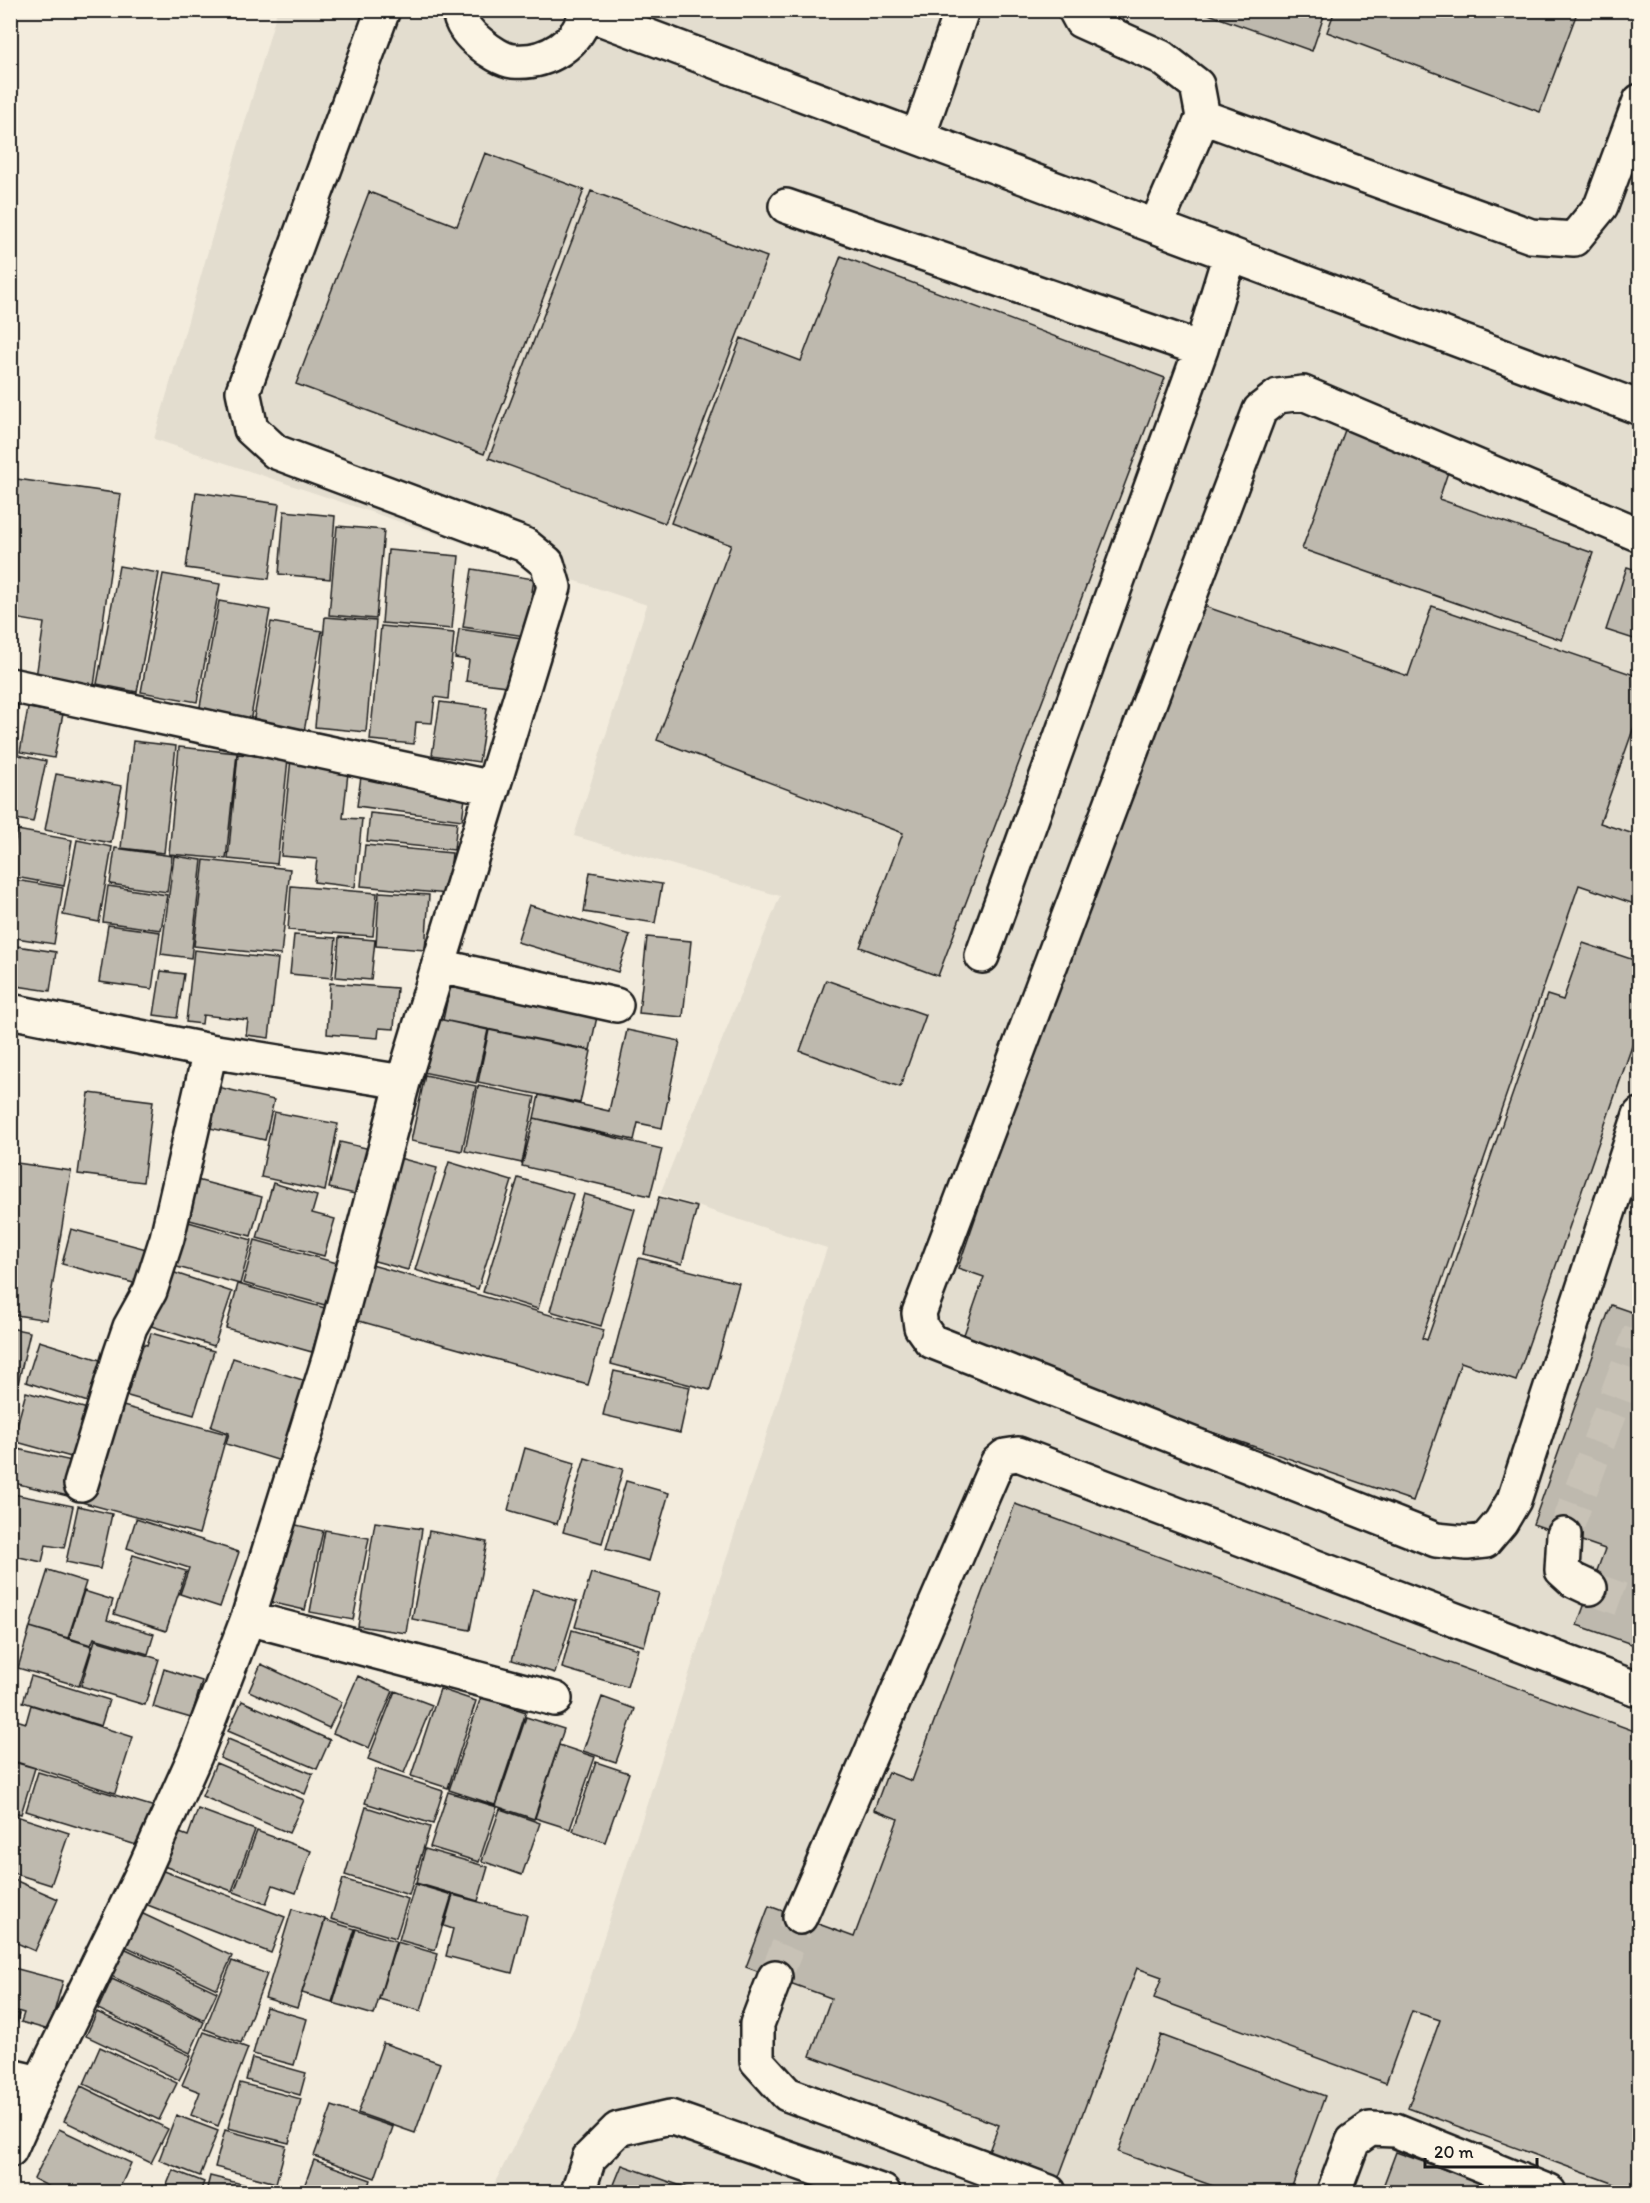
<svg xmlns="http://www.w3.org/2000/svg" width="1650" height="2203" font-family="Itim,sans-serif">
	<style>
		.built { fill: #e3ddcf }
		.building { fill: #beb9ae; stroke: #1c1c1c; stroke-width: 1.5 }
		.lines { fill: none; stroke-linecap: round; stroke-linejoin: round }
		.minor-tunnel { stroke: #c8c2b6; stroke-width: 33; stroke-dasharray: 33 16; stroke-linecap: butt }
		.minor-casing { stroke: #1c1c1c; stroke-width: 38 }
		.minor { stroke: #fcf5e5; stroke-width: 33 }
	</style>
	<rect width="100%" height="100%" fill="#f3ecdd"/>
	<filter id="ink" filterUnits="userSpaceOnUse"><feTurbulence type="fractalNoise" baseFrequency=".0167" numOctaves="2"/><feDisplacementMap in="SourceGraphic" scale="12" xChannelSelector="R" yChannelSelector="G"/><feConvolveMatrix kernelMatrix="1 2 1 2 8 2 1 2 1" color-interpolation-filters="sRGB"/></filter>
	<g filter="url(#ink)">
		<path class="built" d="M277 11H1639V2192H490L574 2029 827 1248 660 1194 780 896 574 836 647 605 154 439Z"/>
		<path class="building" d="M1197 10H1326L1312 51Z
			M1335 10H1578L1540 112 1327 32Z
			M485 153 584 190 484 454 296 384 369 192 457 226Z
			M591 191 767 257 665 523 489 458Z
			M841 256 1165 378 938 976 860 947 903 833 657 740 731 545 671 523 741 338 801 361Z
			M1345 430 1450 466 1439 499 1593 553 1562 640 1302 549Z
			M10 478 121 494 94 686 36 677 44 623 15 618 10 653Z
			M196 492 279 504 269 579 186 568Z
			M284 511 335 516 330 579 279 574Z
			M337 526 384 530 376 619 329 615Z
			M388 550 459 556 452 629 382 623Z
			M119 566 159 573 137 692 97 684Z
			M1627 567 1640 571V641L1606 630Z
			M472 569 534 579 525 636 463 627Z
			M163 574 220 584 197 702 141 692Z
			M219 601 270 610 250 722 199 712Z
			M1189 601 1408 676 1432 606 1640 677V710L1600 823 1640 836V906L1579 885 1422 1338 1427 1340 1547 995 1563 1000 1583 943 1640 962V1023L1516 1381 1461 1362 1413 1501 960 1346 984 1277 958 1268Z
			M325 617 376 621 366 732 315 727Z
			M271 622 322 631 304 732 253 723Z
			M381 626 454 633 448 699 435 697 432 723 416 722 414 744 370 740Z
			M459 629 522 638 515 687 466 681 469 660 455 658Z
			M440 702 487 708 479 762 432 755Z
			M10 705 18 707 10 747Z
			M28 708 63 714 54 758 20 752Z
			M133 741 176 746 164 853 121 848Z
			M179 747 237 753 226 859 169 854Z
			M10 753 46 761 33 822 10 818Z
			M238 754 288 759 277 864 228 859Z
			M291 758 349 764 343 818 362 819 355 887 314 882 317 859 281 856Z
			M362 769 467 783 462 820 357 806Z
			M56 774 122 786 111 843 45 830Z
			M370 813 457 822 454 850 367 841Z
			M17 830 72 840 64 886 10 876Z
			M77 840 112 847 99 922 63 915Z
			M365 845 452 853 448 894 361 886Z
			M115 848 172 856 167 892 110 884Z
			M174 856 202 860 191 958 161 954Z
			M204 860 290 869 281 955 194 946Z
			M590 872 662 884 655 923 584 912Z
			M10 879 63 888 54 944 10 937Z
			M108 886 167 895 161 930 103 922Z
			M291 886 377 893 373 936 288 930Z
			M379 892 429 895 425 950 376 946Z
			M529 905 630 935 618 972 517 942Z
			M108 925 160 932 152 989 99 982Z
			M294 935 336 938 332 978 290 974Z
			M339 937 375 940 371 980 336 977Z
			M647 937 691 941 683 1017 639 1013Z
			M10 945 56 952 50 991 10 985Z
			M194 950 278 959 269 1038 246 1035 248 1020 203 1015 202 1024 186 1022Z
			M161 971 184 974 177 1018 154 1015Z
			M452 977 599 1007 590 1050 443 1020Z
			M826 980 926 1015 900 1087 800 1051Z
			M330 983 397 988 394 1029 379 1028 378 1038 327 1034Z
			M434 1018 488 1030 476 1083 422 1072Z
			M489 1030 591 1051 580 1103 478 1082Z
			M627 1030 680 1041 662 1128 638 1123 634 1140 534 1118 539 1095 609 1111Z
			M425 1075 476 1086 462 1151 411 1141Z
			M205 1084 274 1100 265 1140 196 1125Z
			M478 1086 535 1097 522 1163 465 1151Z
			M89 1093 153 1101 143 1182 78 1174Z
			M274 1112 338 1124 325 1191 261 1177Z
			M534 1118 662 1149 650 1196 522 1166Z
			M340 1142 379 1151 368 1197 329 1188Z
			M399 1158 437 1168 408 1270 371 1260Z
			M10 1162 71 1171 47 1320 10 1314Z
			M449 1162 512 1181 478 1289 415 1270Z
			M518 1178 573 1194 538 1309 483 1292Z
			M193 1179 262 1197 251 1236 182 1218Z
			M273 1183 317 1196 312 1213 335 1219 324 1256 257 1238Z
			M584 1194 635 1209 601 1326 550 1311Z
			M659 1197 697 1207 682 1264 644 1254Z
			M178 1219 252 1240 240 1284 166 1264Z
			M71 1229 154 1251 145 1286 62 1264Z
			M255 1240 337 1263 325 1305 243 1283Z
			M639 1258 739 1283 710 1390 611 1364Z
			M368 1264 604 1330 588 1385 352 1319Z
			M163 1269 232 1292 214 1346 145 1324Z
			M238 1284 325 1308 312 1352 226 1328Z
			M1611 1305 1640 1315V1647L1577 1625 1605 1549 1533 1524Z
			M10 1328 30 1332 10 1418Z
			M151 1333 214 1351 194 1415 114 1392 129 1340 147 1345Z
			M39 1341 113 1364 100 1406 26 1382Z
			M233 1358 309 1382 284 1462 226 1444 229 1433 211 1427Z
			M614 1371 690 1387 680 1433 603 1415Z
			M26 1392 95 1411 82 1460 13 1441Z
			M108 1402 227 1434 199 1534 81 1502Z
			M13 1448 81 1463 72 1497 10 1482V1460Z
			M525 1448 575 1463 557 1524 508 1510Z
			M585 1458 623 1469 602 1543 563 1532Z
			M626 1481 669 1493 649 1561 606 1549Z
			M13 1494 73 1506 64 1548 46 1545 42 1562 10 1555 13 1538 10 1537V1508Z
			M1015 1504 1640 1733V2182L1636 2192 1408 2108 1440 2020 1412 2011 1386 2083 1154 1998 1162 1977 1137 1968 1057 2182 987 2156 999 2125 810 2056 831 1998 746 1967 769 1906 854 1937 898 1819 874 1810 888 1772 912 1781Z
			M78 1506 112 1514 100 1569 66 1562Z
			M136 1519 239 1552 220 1607 180 1594 189 1568 127 1548Z
			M283 1522 323 1531 305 1610 265 1601Z
			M375 1522 422 1529 406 1633 358 1626Z
			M325 1530 369 1538 353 1620 310 1612Z
			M429 1531 487 1542 470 1630 412 1619Z
			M133 1555 186 1571 166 1631 114 1614Z
			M48 1570 86 1582 68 1638 30 1627Z
			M591 1573 659 1593 644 1646 575 1627Z
			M533 1589 577 1602 555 1673 512 1660Z
			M84 1591 113 1600 107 1620 154 1634 148 1654 94 1638 91 1645 69 1638Z
			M30 1627 92 1646 79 1686 18 1668Z
			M572 1630 638 1649 627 1687 562 1668Z
			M95 1640 159 1659 145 1705 81 1686Z
			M261 1664 342 1702 329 1728 249 1691Z
			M164 1669 202 1681 191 1718 153 1707Z
			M31 1676 109 1700 101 1726 23 1702Z
			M358 1676 393 1691 369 1748 333 1733Z
			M440 1689 476 1701 448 1788 411 1776Z
			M395 1691 432 1705 404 1773 368 1759Z
			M481 1697 526 1712 495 1805 449 1790Z
			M602 1697 635 1709 616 1762 583 1751Z
			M242 1701 330 1740 317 1769 228 1731Z
			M31 1705 133 1737 115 1793 10 1760V1718L26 1723Z
			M526 1717 564 1729 534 1819 496 1806Z
			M228 1739 313 1774 305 1794 220 1758Z
			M559 1745 595 1757 570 1829 535 1818Z
			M10 1761 35 1768 21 1814 10 1811Z
			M596 1762 629 1773 605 1842 573 1831Z
			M216 1763 304 1800 289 1833 202 1796Z
			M376 1769 443 1791 433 1824 365 1803Z
			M38 1772 155 1807 143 1847 26 1811Z
			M448 1792 497 1807 479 1862 430 1847Z
			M366 1807 430 1827 409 1895 345 1875Z
			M198 1809 255 1830 232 1891 161 1865 174 1831 188 1836Z
			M500 1809 540 1823 522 1875 482 1861Z
			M10 1814 69 1833 51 1885 10 1872Z
			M257 1831 311 1851 296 1893 273 1885 266 1904 234 1892Z
			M425 1849 488 1867 478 1901 416 1883Z
			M158 1869 285 1917 271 1953 145 1904Z
			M10 1878 58 1899 35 1951 10 1940Z
			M343 1879 408 1899 396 1938 331 1919Z
			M415 1884 452 1895 435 1950 399 1940Z
			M453 1895 527 1915 512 1973 446 1956 453 1929 444 1926Z
			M292 1909 325 1919 297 2008 265 1998Z
			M141 1913 232 1956 217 1989 125 1946Z
			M325 1920 355 1929 332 2002 302 1993Z
			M356 1929 396 1941 374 2015 333 2003Z
			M397 1942 438 1954 421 2011 379 1999Z
			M124 1948 217 1992 204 2020 111 1976Z
			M232 1961 267 1974 241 2043 205 2029Z
			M10 1967 63 1981 49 2030 21 2022 24 2013 10 2009Z
			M112 1979 204 2022 190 2053 98 2009Z
			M266 2007 307 2019 294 2065 253 2054Z
			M10 2012 19 2014 10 2047Z
			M97 2012 191 2056 179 2080 86 2036Z
			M204 2032 248 2048 218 2126 191 2115 200 2092 182 2085Z
			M1161 2035 1325 2096 1290 2192H1230L1118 2152Z
			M383 2043 440 2063 415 2133 358 2113Z
			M100 2047 177 2083 159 2120 84 2084Z
			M252 2058 306 2073 300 2095 246 2080Z
			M240 2083 301 2099 289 2143 228 2128Z
			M81 2086 168 2129 151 2163 64 2121Z
			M332 2106 393 2127 375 2178 314 2156Z
			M176 2115 218 2131 200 2176 159 2160Z
			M59 2129 131 2163 118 2192H83L70 2186 67 2192H59L34 2179Z
			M225 2130 286 2146 276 2183 215 2167Z
			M1396 2152 1485 2184 1482 2192H1381Z
			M314 2160 371 2180 367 2192H302Z
			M622 2165 698 2192H611Z
			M173 2170 204 2182 200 2192H164Z
			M210 2176 274 2192H206Z"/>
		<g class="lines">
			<path class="minor-tunnel" d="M1564 1535 1640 1332
				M1590 1588 1640 1606
				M775 1977 800 1917"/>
			<defs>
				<path id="minor" d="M459 10C460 24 470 36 481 44 489 51 503 60 513 61 547 64 579 44 587 10
					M1075 10 1081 21 1161 57 1197 85 1203 117
					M586 13 1640 408
					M918 137 962 10
					M786 206 1201 349
					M1156 226 1203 117 1531 236 1574 239 1601 206 1640 101
					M1640 535 1303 393 1278 396 1260 410 919 1313 921 1327 931 1341 1436 1540 1467 1543 1485 1541 1501 1522 1514 1500 1640 1115
					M10 685 493 788
					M982 956 1201 349 1230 254
					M439 966 616 1005
					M10 1011 210 1051 403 1082
					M81 1484 120 1356 130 1327 150 1291 167 1238 210 1051
					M1564 1535 1562 1570 1573 1580 1590 1588
					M248 1618 555 1699
					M800 1917 997 1463 1005 1456 1018 1454 1640 1690
					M775 1977 757 2024V2061L787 2094 1049 2192
					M10 2076 40 2083
					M10 2150 40 2083 143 1872 195 1756 248 1618 330 1356 403 1082 554 587 547 563 525 545 276 452 251 429 243 391 383 10
					M578 2192 589 2158 618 2129 670 2117 883 2192
					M1334 2192 1353 2141 1370 2129 1395 2130 1549 2192"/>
			</defs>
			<use href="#minor" class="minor-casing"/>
			<use href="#minor" class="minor"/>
		</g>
	</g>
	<rect width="1650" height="2203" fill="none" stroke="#fcf5e5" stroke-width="36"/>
	<rect x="18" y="18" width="1614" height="2167" fill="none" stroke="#1c1c1c" stroke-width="2" filter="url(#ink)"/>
	<path d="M1425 2158v9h112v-9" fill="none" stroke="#1c1c1c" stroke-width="3"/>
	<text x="1434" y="2158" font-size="18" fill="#1c1c1c" stroke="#fcf5e5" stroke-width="4.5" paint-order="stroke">20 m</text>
</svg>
